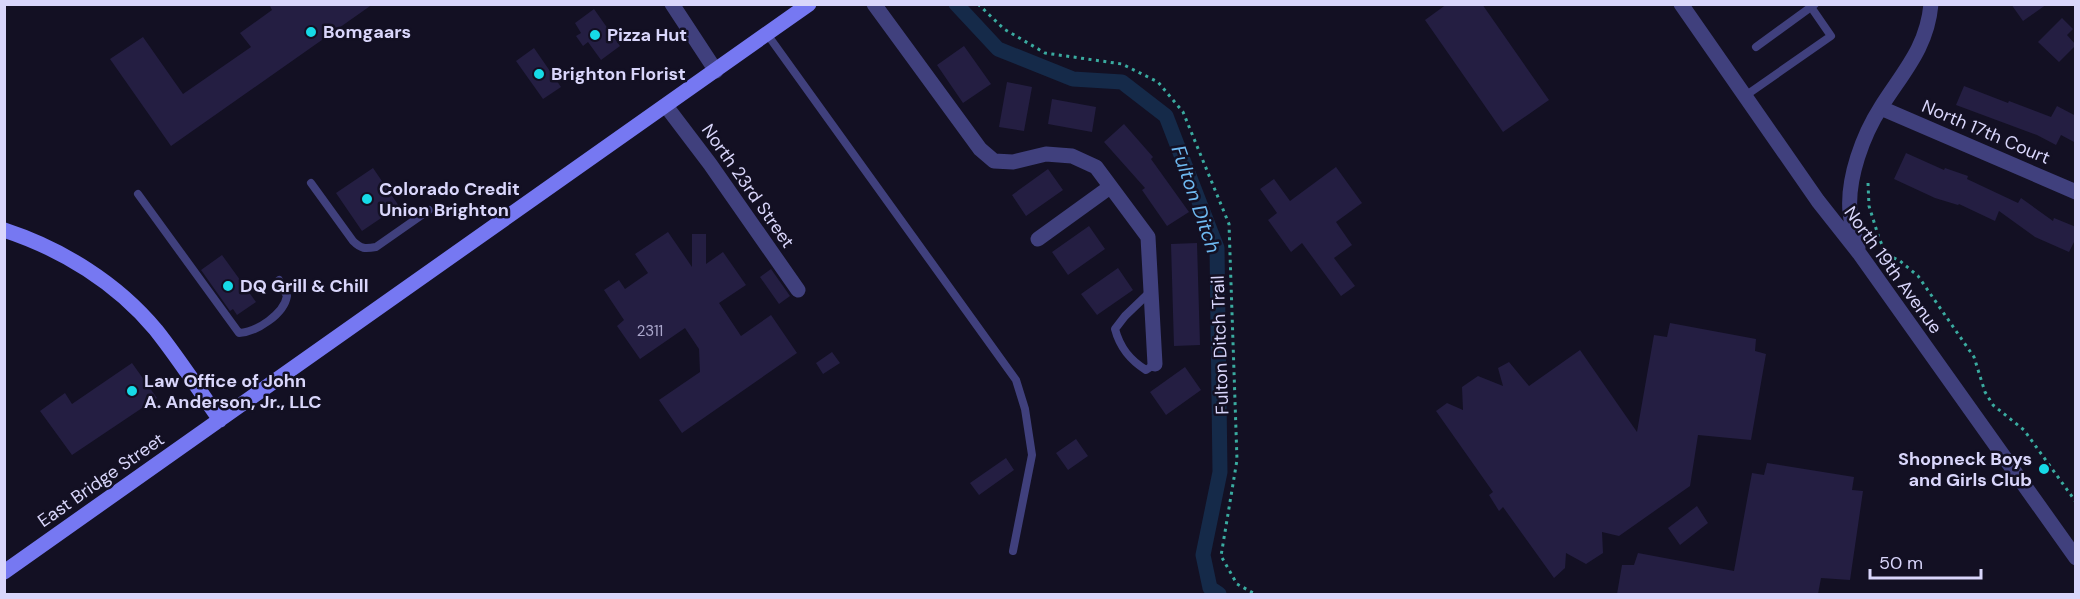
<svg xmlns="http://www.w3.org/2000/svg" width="2080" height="599" font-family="'DM Sans',sans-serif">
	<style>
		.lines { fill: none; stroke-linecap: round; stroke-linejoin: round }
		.canal { stroke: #152a49; stroke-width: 15 }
		.building { fill: #241e42 }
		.path { stroke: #3aaba0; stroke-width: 3; stroke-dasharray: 3 4.5; stroke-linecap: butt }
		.lane { stroke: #40407d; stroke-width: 8 }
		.street { stroke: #40407d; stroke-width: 15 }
		.secondary { stroke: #7678f2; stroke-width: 15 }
		.poi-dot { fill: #16dae7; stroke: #131023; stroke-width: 2 }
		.labels { text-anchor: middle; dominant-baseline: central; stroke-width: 5; stroke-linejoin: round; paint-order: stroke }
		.number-label { font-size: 15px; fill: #aca8cd }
		.poi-label { font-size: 18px; font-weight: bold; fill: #d9d6fb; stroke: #131023; text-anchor: start }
		.street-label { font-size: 18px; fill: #d9d6fb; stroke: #131023 }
		.water-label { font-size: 20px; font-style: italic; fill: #6eb9f1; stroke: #131023 }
	</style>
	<rect width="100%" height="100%" fill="#131023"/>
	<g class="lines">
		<path class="canal" d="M956 4 998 49 1073 79 1122 82 1166 116 1217 248 1220 472 1203 555 1210 588 1219 594"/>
	</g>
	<path class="building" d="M269 4H373L171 146 110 59 143 37 183 94 251 47 240 33 272 10Z
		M1447 4H1482L1549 100 1503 132 1425 20Z
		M2011 4H2047L2023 21Z
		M594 9 620 46 601 60 588 42 583 46 576 36 581 33 575 23Z
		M2062 18 2073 29 2067 35 2076 45 2059 62 2038 42Z
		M964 46 991 84 963 103 937 65Z
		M534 48 561 87 543 99 516 61Z
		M1007 82 1032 87 1024 131 999 127Z
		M1964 86 2008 103 2009 101 2051 117 2057 106 2076 116V143L2061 135 2056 145 2037 135 1956 105Z
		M1052 99 1096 107 1092 132 1048 124Z
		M1124 124 1153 157 1151 159 1189 212 1167 226 1142 190 1145 188 1104 142Z
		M1906 153 1944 170 1945 168 1968 176 1967 179 2018 203 2021 198 2053 221 2054 218 2076 227V238L2069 252 2035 237 1999 211 1995 221 1959 204 1958 205 1935 198 1894 179Z
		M1336 167 1362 203 1336 222 1352 245 1334 258 1355 286 1341 296 1302 243 1291 252 1268 220 1277 213 1260 189 1274 179 1290 201Z
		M373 168 399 206 362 231 336 193Z
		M1048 169 1063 190 1026 216 1012 195Z
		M1089 226 1105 249 1068 275 1052 252Z
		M668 232 692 267V234H706V264L723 252 746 285 719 303 741 336 771 315 797 353 682 433 659 400 700 372 699 349 685 328 640 359 617 326 624 320 604 290 619 280 625 289 648 273 635 254Z
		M1197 243 1200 345 1174 346 1171 244Z
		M222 255 256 302 237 315 233 309 230 311 201 270Z
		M1118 268 1133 290 1097 315 1081 294Z
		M771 269 790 296 779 304 760 277Z
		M1670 323 1756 339 1755 351 1766 354 1751 440 1698 435 1690 486 1619 536 1602 532 1603 553 1586 564 1566 553 1565 568 1554 578 1503 507 1499 511 1489 495 1493 492 1436 411 1447 403 1463 410 1462 387 1478 376 1503 386 1498 368 1509 362 1529 386 1580 350 1637 432 1654 335 1667 337Z
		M832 352 840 363 823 374 816 363Z
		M132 363 157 398 72 455 40 411 65 393 72 404Z
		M1185 367 1201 390 1166 415 1150 392Z
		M1076 439 1088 456 1068 470 1056 453Z
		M1006 458 1014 470 979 495 970 483Z
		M1767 463 1854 477 1852 490 1863 491 1850 580 1821 578 1818 594H1617L1622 565H1634L1638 553 1734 571 1752 473 1764 475Z
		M1697 506 1708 523 1680 545 1668 528Z"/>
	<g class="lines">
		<path class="path" d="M978 4 1004 29 1045 53 1122 64 1158 82 1183 112 1229 224 1237 460 1221 556 1237 584 1255 594
			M1868 183 1869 206 1879 238 1886 254 1900 261 1918 276 1974 357 1985 392 1993 405 2024 430 2076 502"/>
		<path class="lane" d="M767 34 1016 380 1025 409 1032 455 1013 551
			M1756 47 1811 7 1810 6
			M1745 96 1831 36 1811 7 1815 4
			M311 183 353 241C361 249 365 249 376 247L429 210
			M138 194 239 333C257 332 284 314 287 296L279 280
			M1150 292 1125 316 1115 329C1120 348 1130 360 1146 370L1155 364"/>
		<path class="street" d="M672 4 716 71
			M874 4 980 149 994 161 1013 162 1046 154 1072 156 1096 167 1148 237 1155 364
			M1681 4 1818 201 1859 253 2076 558
			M666 106 710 164 798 290
			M1881 108 2076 192
			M1038 239 1110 187
			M1858 248C1855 236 1851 224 1850 212 1847 178 1863 135 1881 107 1903 72 1927 48 1931 4"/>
		<path class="secondary" d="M4 230C62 249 117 283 156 330 179 359 199 390 220 420
			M4 572 809 4"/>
	</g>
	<g class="poi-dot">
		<circle cx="311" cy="32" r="6"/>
		<circle cx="595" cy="35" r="6"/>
		<circle cx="539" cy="74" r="6"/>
		<circle cx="367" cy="199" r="6"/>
		<circle cx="228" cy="286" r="6"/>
		<circle cx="132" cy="391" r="6"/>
		<circle cx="2044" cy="469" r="6"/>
	</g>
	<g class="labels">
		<g class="number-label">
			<text x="650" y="331">2311</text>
		</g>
		<g class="poi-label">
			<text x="323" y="32">Bomgaars</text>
			<text x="607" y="35">Pizza Hut</text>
			<text x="551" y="74">Brighton Florist</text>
			<text x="379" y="189">Colorado Credit<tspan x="379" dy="21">Union Brighton</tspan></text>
			<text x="240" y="286">DQ Grill &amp; Chill</text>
			<text x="144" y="381">Law Office of John<tspan x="144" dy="21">A. Anderson, Jr., LLC</tspan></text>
			<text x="2032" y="459" text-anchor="end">Shopneck Boys<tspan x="2032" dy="21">and Girls Club</tspan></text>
		</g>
		<g class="street-label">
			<text transform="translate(1986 132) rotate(23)">North 17th Court</text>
			<text transform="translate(748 186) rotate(55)">North 23rd Street</text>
			<text transform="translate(1893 270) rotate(54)">North 19th Avenue</text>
			<text transform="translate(1220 345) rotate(-92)">Fulton Ditch Trail</text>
			<text transform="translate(101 480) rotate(-35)">East Bridge Street</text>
		</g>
		<g class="water-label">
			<text transform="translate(1196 199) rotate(71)">Fulton Ditch</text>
		</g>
	</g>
	<rect width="2080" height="599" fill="none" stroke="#d9d6fb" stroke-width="12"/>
	<path d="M1870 569v9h111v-9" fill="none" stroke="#d9d6fb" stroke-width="3"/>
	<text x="1879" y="569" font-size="18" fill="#d9d6fb" stroke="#131023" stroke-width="4.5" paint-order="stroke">50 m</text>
</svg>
